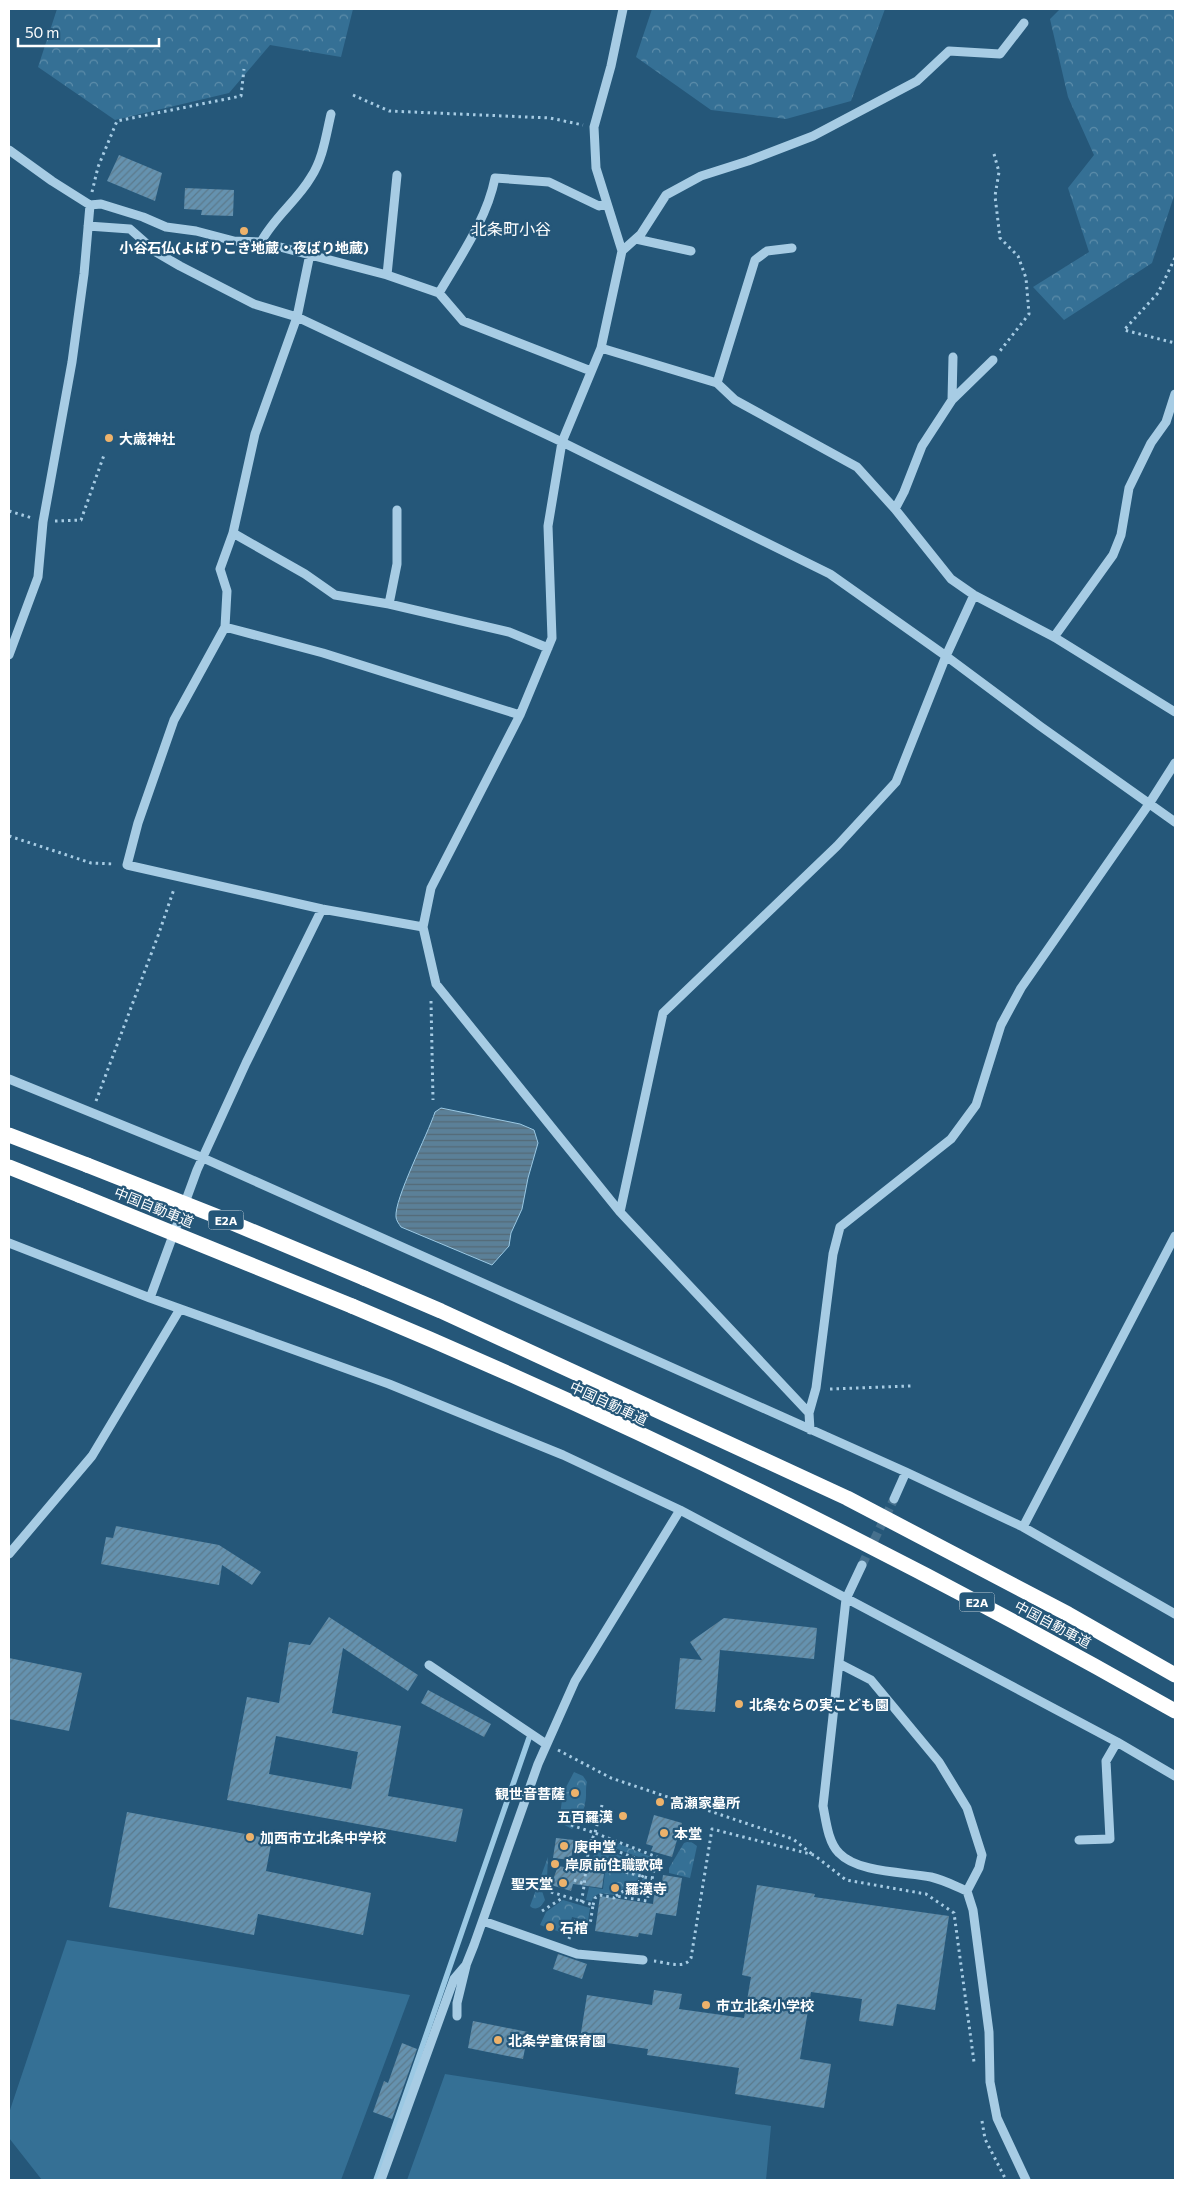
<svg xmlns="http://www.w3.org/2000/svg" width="1184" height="2189" font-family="Commissioner,'Noto Sans JP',sans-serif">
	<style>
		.grass { fill: #357095 }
		.forest { fill: url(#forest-crowns) }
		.water { fill: url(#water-rules); stroke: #9bc9e4 }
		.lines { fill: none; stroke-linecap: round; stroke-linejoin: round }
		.stream { stroke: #9bc9e4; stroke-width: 5.5 }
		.building { fill: url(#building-hatch); fill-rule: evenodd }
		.minor-tunnel { stroke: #46708d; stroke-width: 9; stroke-dasharray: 9 4.5; stroke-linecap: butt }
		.path { stroke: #a7cce4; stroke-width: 3; stroke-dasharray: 2.5 4; stroke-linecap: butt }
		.minor { stroke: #a7cce4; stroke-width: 9 }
		.highway { stroke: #fff; stroke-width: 15 }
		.highway-bridge { stroke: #fff; stroke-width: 15 }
		.poi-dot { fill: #edb26b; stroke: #255779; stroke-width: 2 }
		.labels { text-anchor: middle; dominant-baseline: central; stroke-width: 4.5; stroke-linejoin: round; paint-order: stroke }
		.shield { fill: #255779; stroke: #becdd7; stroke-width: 1 }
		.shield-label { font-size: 12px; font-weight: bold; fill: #fff }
		.poi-label { font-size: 14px; font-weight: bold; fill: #fff; stroke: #255779; text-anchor: start }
		.street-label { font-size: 14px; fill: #fff; stroke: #255779 }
		.quarter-label { font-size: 16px; fill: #fff; stroke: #255779 }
	</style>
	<defs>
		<pattern id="forest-crowns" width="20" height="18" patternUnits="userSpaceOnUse" patternTransform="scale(1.25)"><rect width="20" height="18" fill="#357095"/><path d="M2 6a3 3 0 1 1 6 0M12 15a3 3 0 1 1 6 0" fill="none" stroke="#5d8daa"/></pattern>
		<pattern id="water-rules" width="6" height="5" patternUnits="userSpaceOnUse" patternTransform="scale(1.25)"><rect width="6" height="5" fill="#5b8098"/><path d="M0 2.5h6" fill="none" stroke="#546976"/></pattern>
		<pattern id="building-hatch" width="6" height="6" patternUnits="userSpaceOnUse" patternTransform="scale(1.25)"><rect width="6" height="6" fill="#6592af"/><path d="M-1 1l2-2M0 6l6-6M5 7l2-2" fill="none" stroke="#5c7a8c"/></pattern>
	</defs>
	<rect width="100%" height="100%" fill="#255779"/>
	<path class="grass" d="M67 1940 410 1995 341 2180H42L9 2138V2113Z
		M445 2074 771 2126 766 2180H407Z"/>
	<path class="forest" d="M57 9H353L341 57 270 45 229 93 115 120 38 67Z
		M652 9H885L851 101 786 119 711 110 636 57Z
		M1060 9H1175V193L1152 263 1064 320 1033 287 1089 252 1068 188 1094 155 1068 97 1050 19Z
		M574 1772 583 1776 587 1782C585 1789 587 1796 585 1803 584 1812 578 1823 572 1829L559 1822 563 1793Z
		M604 1838 654 1858 649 1861 602 1843Z
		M690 1841 697 1846 690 1878 669 1873V1868L684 1843Z
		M600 1846 629 1860 641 1863C644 1886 627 1883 614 1895L600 1893 593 1897 592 1901 586 1900 589 1887 603 1889 605 1872 592 1870 594 1853Z
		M548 1857 547 1878 542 1891 545 1900C542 1906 536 1912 530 1906Z
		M643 1878 647 1879 645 1897 620 1894 640 1883Z
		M563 1900 590 1908 588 1921 572 1917 569 1928 562 1927 560 1932 540 1925 546 1912Z"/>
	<path class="water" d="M441 1108 520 1124 534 1130 538 1143 528 1178 522 1209 511 1233 509 1246 492 1265 401 1227C399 1224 396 1220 396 1217 394 1199 428 1134 435 1112Z"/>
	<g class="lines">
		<path class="stream" d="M376 2180 529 1738"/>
	</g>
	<path class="building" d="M119 155 162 173 155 201 107 181Z
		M185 188 234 190 233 216 201 215 202 210 184 209Z
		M116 1526 219 1545 261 1572 252 1585 222 1565 219 1585 101 1564 106 1537 113 1538Z
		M329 1617 418 1675 408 1691 343 1648 332 1713 401 1726 388 1796 463 1809 456 1842 227 1800 247 1697 279 1703 289 1642 310 1645ZM276 1736 358 1752 351 1789 269 1774Z
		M724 1618 817 1628 814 1659 720 1650 715 1712 675 1709 680 1658 702 1660 690 1642Z
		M9 1658 82 1673 69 1731 9 1719Z
		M428 1690 491 1724 484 1737 421 1703Z
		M127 1812 272 1839 266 1871 371 1893 363 1935 258 1914 254 1935 109 1907Z
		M654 1815 682 1823 672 1857 651 1851 653 1846 646 1844Z
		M556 1838 574 1840 571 1860 553 1858Z
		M558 1866 604 1874 602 1888 573 1884 571 1891 551 1885Z
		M663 1875 682 1878 676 1916 656 1913 652 1935 639 1933 638 1937 595 1931 600 1896 653 1904 654 1895 660 1896Z
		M757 1885 815 1894 814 1897 949 1916 935 2010 897 2004 893 2026 859 2021 862 1999 811 1992 800 2059 831 2064 824 2108 735 2094 739 2068 647 2055 648 2049 580 2039 587 1995 652 2005 654 1990 682 1994 679 2009 744 2018 751 1977 742 1975Z
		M558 1954 587 1964 582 1979 553 1969Z
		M473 2021 528 2032 523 2059 468 2048Z
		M402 2043 417 2049 392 2119 373 2112 384 2081 388 2083Z"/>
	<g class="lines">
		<path class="minor-tunnel" d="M862 1565 894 1499"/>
		<path class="path" d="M353 95 389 111 550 118 583 125
			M994 154 999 172 995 196 1000 238 1018 256 1026 278 1029 314 1000 351
			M92 192 98 167 117 121 241 96 244 69
			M1175 258 1158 293 1124 330 1175 343
			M9 511 32 518
			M55 521 81 520 104 455
			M9 836 91 863 114 864
			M431 1001 433 1100
			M96 1101 159 933 174 889
			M830 1389 911 1386
			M558 1750 611 1778 793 1839 812 1854
			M571 1825 595 1833 602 1805
			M573 1851 588 1853
			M575 1851 576 1846 591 1841 648 1863
			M588 1862 652 1879
			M574 1880 585 1884
			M551 1892 593 1905 590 1925 574 1921 569 1939
			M616 1896C624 1889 632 1889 637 1884 646 1875 644 1865 657 1858
			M581 1902C587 1879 584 1854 595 1833L657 1857
			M593 1905 595 1898 600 1895 614 1898 616 1896 647 1901 657 1857
			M542 1911 564 1897
			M654 1961C665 1962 685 1970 691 1958L712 1829 814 1855 846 1880 926 1894 954 1913 974 2062
			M982 2121 985 2139 1006 2180"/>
		<path class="minor" d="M623 9 611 66 594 127 596 168 622 251 601 348 562 442 548 526 552 638 520 715 431 888 423 927 436 984 620 1212 809 1413 810 1430
			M9 150 52 181 90 205 101 204 143 217 166 227 196 231 234 241 261 242 387 275 439 293 463 321 591 371
			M88 226 130 229 156 252 180 266 254 304 297 317 562 442 830 574 946 656 1040 726 1175 822
			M636 239 691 251
			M261 242C274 217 297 201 311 177 323 159 326 135 331 114
			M622 251 641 234 666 195 701 176 748 161 813 136 917 81 949 51 1000 54 1024 23
			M310 254 297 317 255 434 233 533 220 569 227 591 225 627 174 720 138 823 127 865 322 909 423 927
			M387 275 397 175
			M439 293C460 257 487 219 495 178L549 182 599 206 606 204
			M601 348 717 383 735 400 857 467 895 509 951 579 974 595 1054 637 1175 712
			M717 383 755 260 767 251 792 248
			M952 400 953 357
			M895 509 904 492 922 446 952 400 993 360
			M233 533 305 574 335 595 389 604 509 632 548 648
			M389 604 397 564V510
			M225 627 323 653 520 715
			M1054 637 1113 555 1121 535 1129 488 1151 443 1166 422 1175 394
			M9 655 38 577 43 522 72 362 84 274 90 205
			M9 1079 203 1158 906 1472 1023 1527 1175 1614
			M620 1212 663 1013 837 846 896 782 946 656 974 595
			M9 1243 150 1298 389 1384 563 1455 680 1510 1117 1742 1175 1776
			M150 1298 197 1170 246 1063 322 909
			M809 1413 816 1388 833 1254 840 1227 951 1139 976 1105 1001 1025 1021 988 1149 804 1175 763
			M894 1499 906 1472
			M1023 1527 1175 1236
			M9 1554 92 1456 180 1309
			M862 1565 846 1599 823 1806C826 1821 828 1842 839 1853 858 1873 905 1872 931 1877 944 1880 955 1886 967 1891L973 1910 989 2032 990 2082 997 2118 1026 2180
			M840 1664 871 1680 939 1762 967 1808 982 1855 979 1868 967 1891
			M429 1665 546 1744
			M1079 1840 1110 1839 1106 1761 1117 1742
			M483 1921 577 1954 643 1960
			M457 2016V2003L466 1966
			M381 2180 454 1979 466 1965 474 1945 538 1764 575 1681 680 1510"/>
		<path class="highway" d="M9 1135 87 1165
			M9 1167 79 1195
			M364 1278 441 1311 847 1498 1068 1614 1175 1675
			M352 1306C634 1424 910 1560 1175 1711"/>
		<path class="highway-bridge" d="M87 1165 216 1216 364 1278
			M79 1195 352 1306"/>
	</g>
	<g class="poi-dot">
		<circle cx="244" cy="231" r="5"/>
		<circle cx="109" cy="438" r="5"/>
		<circle cx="739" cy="1704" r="5"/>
		<circle cx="575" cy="1793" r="5"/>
		<circle cx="660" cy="1802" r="5"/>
		<circle cx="623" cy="1816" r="5"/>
		<circle cx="664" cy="1833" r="5"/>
		<circle cx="250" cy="1837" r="5"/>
		<circle cx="564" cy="1846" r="5"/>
		<circle cx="555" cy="1864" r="5"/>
		<circle cx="563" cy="1883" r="5"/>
		<circle cx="615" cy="1888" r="5"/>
		<circle cx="550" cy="1927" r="5"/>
		<circle cx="706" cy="2005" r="5"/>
		<circle cx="498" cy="2040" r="5"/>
	</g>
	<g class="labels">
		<g class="shield">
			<rect x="208.5" y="1210.5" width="35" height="19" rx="4"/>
			<rect x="959.5" y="1592.5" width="35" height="19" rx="4"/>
		</g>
		<g class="shield-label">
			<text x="226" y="1220">E2A</text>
			<text x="977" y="1602">E2A</text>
		</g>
		<g class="poi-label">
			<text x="244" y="247" text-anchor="middle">小谷石仏(よばりこき地蔵・夜ばり地蔵)</text>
			<text x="119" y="438">大歳神社</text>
			<text x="749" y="1704">北条ならの実こども園</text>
			<text x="565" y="1793" text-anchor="end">観世音菩薩</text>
			<text x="670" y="1802">高瀬家墓所</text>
			<text x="613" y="1816" text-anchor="end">五百羅漢</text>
			<text x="674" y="1833">本堂</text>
			<text x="260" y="1837">加西市立北条中学校</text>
			<text x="574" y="1846">庚申堂</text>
			<text x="565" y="1864">岸原前住職歌碑</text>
			<text x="553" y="1883" text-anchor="end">聖天堂</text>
			<text x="625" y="1888">羅漢寺</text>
			<text x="560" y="1927">石棺</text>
			<text x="716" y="2005">市立北条小学校</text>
			<text x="508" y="2040">北条学童保育園</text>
		</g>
		<g class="street-label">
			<text transform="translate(154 1207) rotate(22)">中国自動車道</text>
			<text transform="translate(609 1403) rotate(25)">中国自動車道</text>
			<text transform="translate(1053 1624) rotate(28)">中国自動車道</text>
		</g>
		<g class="quarter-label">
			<text x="511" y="228">北条町小谷</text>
		</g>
	</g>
	<rect width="1184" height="2189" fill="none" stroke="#ffffff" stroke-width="20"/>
	<path d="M18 38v8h141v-8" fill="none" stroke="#ffffff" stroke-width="2.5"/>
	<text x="25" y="38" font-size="15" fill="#ffffff" stroke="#255779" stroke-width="4" paint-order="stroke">50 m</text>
</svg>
